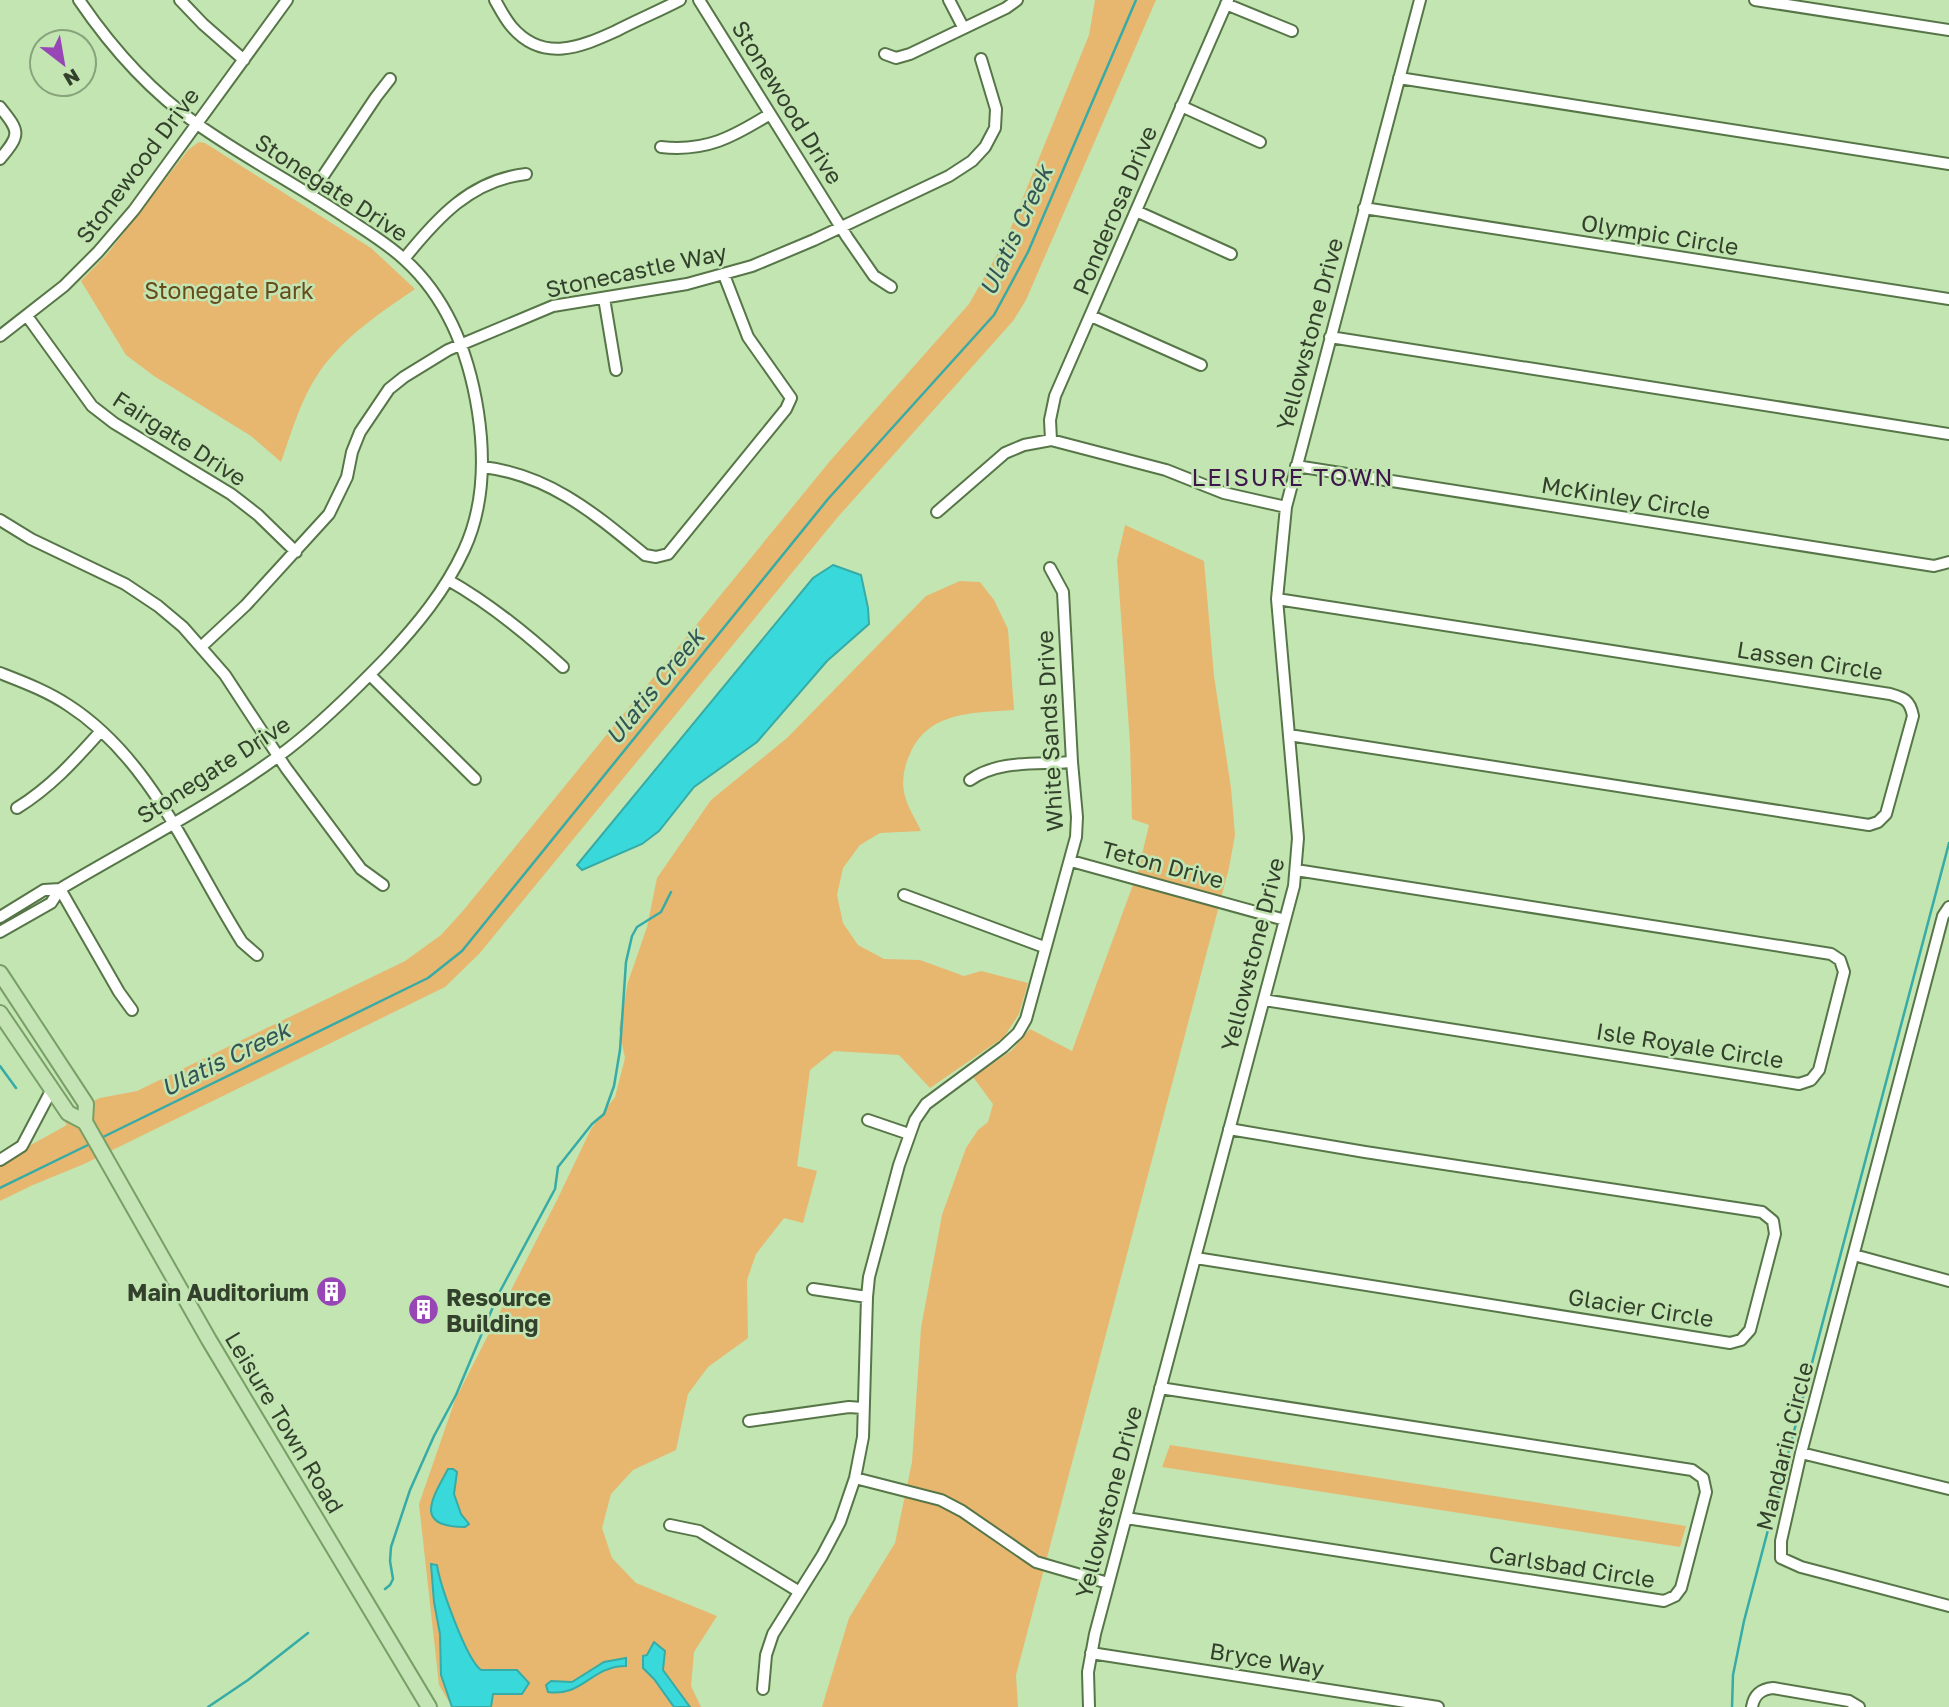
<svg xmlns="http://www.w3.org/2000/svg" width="1949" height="1707" font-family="'Golos Text',sans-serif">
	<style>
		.green { fill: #e7b770 }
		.water { fill: #39d8da; stroke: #37aba6; stroke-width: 2 }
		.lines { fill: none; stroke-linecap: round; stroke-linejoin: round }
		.stream { stroke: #37aba6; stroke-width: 2.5 }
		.minor-casing { stroke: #577648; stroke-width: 14 }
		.major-casing { stroke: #789f65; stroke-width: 18 }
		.minor { stroke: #fff; stroke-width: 10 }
		.major { stroke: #c4e4b5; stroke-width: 14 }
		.labels { text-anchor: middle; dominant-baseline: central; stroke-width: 5; stroke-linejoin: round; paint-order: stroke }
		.street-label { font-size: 23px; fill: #33412c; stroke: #c2e5b2 }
		.park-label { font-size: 23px; fill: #684b1b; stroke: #c2e5b2 }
		.poi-label { font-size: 23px; font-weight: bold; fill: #33412c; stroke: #c2e5b2; text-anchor: end }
		.water-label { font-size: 24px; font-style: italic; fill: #345354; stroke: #c2e5b2 }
		.neighbourhood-label { font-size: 24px; letter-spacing: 2px; fill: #3d164b; stroke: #c2e5b2 }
	</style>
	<rect width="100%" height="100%" fill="#c2e5b2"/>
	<path class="green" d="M1095 0H1156L1026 300 1013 321 837 518 479 954 445 987 84 1164 33 1185 0 1201V1162L67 1125 61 1116 100 1098 137 1091 405 961 441 935 462 912 830 461 969 304 1007 237 1089 35Z
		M199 142 205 143 371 248 415 289C380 313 345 336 320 371 301 398 292 431 281 462L251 436 154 376 126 355 81 281 108 253 188 150Z
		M1125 525 1204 561 1214 676 1231 788 1235 835 1229 868 1016 1675 1018 1707H822L849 1618 895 1543 912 1462 921 1328 942 1215 966 1148 978 1130 988 1122 993 1104 973 1077 1011 1051 1030 1029 1072 1051 1138 871 1149 825 1132 819 1130 743 1117 560Z
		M960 581 980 582 994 600 1008 629 1014 710C974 713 928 711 910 754 904 766 901 783 905 796 908 808 916 820 921 831L880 833 860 845 843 868 837 895 843 923 858 945 884 959 920 960 964 976 981 971 1028 983 1019 1014 1004 1037 930 1088 899 1055 834 1051 810 1070 797 1166 817 1171 803 1223 784 1218 756 1254 747 1280 748 1338 708 1367 688 1394 676 1450 633 1470 611 1494 602 1528 612 1558 636 1583 717 1616 694 1652 691 1686 701 1707H452L439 1685 419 1504 455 1400 557 1200 591 1129 615 1097 625 1058 619 1029 628 982 647 927 657 878 711 800 787 738 926 596Z
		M1170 1445 1686 1526 1680 1547 1162 1467Z"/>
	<path class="water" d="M833 565 861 575 868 608 869 624 827 661 757 742 694 787 659 831 642 844 582 870 577 865 813 578Z
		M448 1469H453L457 1472 454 1494 461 1514 469 1524 465 1527C414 1527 431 1500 448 1469Z
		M431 1564 437 1565C440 1585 466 1659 481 1670H517L529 1683 522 1694H493L491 1707H452L441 1675 440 1634 434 1602Z
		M654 1642 665 1651 663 1670 690 1707H674L654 1679 643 1668V1656L647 1655Z
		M626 1658V1666C591 1666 583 1697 548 1692L546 1685 551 1681 572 1682 604 1662Z"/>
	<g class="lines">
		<path class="stream" d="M0 1066 16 1088
			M101 1138 428 978 462 951 828 499 994 315 1028 252 1136 0
			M0 1188 92 1143
			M385 1589 390 1585 393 1579 390 1561 391 1547 410 1490 434 1436 456 1395 498 1295 555 1189 558 1167 592 1124 604 1114 614 1086 620 1050 626 962 632 936 637 927 661 912 671 892
			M208 1707 248 1680 308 1633
			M1732 1707 1733 1675 1744 1621 1949 843"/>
		<defs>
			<path id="minor" d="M180 0 203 24 244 60
				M495 0C500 9 505 19 512 27 543 63 581 47 616 31 637 20 659 11 680 0
				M699 0 847 237 874 276 891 287
				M949 0 963 27
				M1755 0 1949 30
				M1226 4 1292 31
				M885 54 896 58 910 54 1006 8 1017 0
				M1399 78 1949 164
				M1181 106 1260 142
				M0 107C20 132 21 134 0 159
				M661 147C706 152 733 137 770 114
				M311 194 376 97 390 79
				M1364 208 1949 299
				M1136 211 1231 254
				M404 259C437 218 471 180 526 174
				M604 298 616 370
				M27 316 92 406 114 423 231 494 258 515 296 552
				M1091 316 1201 365
				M0 336 64 286 98 252 134 210 287 0
				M1330 337 1949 434
				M1051 440 1050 420 1055 396 1228 0
				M1296 466 1934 566 1949 562
				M483 467C550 475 595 514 645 555L656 557 668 554 764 436 786 409 791 398 748 337 724 275
				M937 512 1005 453 1024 445 1051 440 1166 470 1224 493 1286 507
				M0 520 31 539 125 584 158 606 183 627 225 675 286 768 361 869 383 885
				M448 580C489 603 528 635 563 667
				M1277 599 1890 694C1904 698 1910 700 1913 716L1886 814 1878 822 1869 825 1289 735
				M202 646 246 605 329 514 347 477 352 452 360 432 389 389 404 377 448 350 553 306 687 284 752 266 814 240 949 176 972 161 985 147 995 128 996 109 981 59
				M0 673C23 682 47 691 68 705 152 759 190 860 242 942L257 955
				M370 675 475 779
				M970 780C1000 759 1037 765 1072 762
				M17 808C51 787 75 760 101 731
				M1071 861 1285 920
				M60 889 119 992 132 1010
				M904 895 1044 947
				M1949 907 1943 916 1801 1453 1781 1541V1558L1801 1567 1949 1606
				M0 917 44 890 60 889
				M0 932 51 903 60 889C136 844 218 802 288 749 323 722 355 690 386 658 417 625 445 591 464 550 484 507 485 458 478 412 469 354 449 300 405 260 388 244 368 232 348 219 299 186 245 158 197 124 150 91 111 47 79 0
				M1264 1000 1799 1084 1811 1080 1819 1070 1844 972 1840 960 1831 954 1296 870
				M868 1120 909 1134
				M0 1160 22 1146 52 1089
				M1854 1255 1949 1281
				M1196 1258 1730 1343 1741 1340 1750 1330 1775 1234 1773 1221 1762 1212 1365 1152 1229 1129
				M813 1289 867 1297
				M749 1421 849 1407 863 1408
				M1801 1453 1949 1489
				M855 1478 941 1500 962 1511 1036 1562 1108 1583
				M1126 1518 1664 1601 1675 1596 1681 1588 1706 1492 1703 1478 1692 1470 1160 1388
				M670 1525 699 1531 798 1591
				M1091 1653 1438 1707
				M763 1689 766 1655 773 1634 822 1556 840 1522 855 1478 863 1437 867 1297 869 1277 899 1165 915 1120 926 1104 1003 1047 1018 1033 1026 1019 1076 837 1077 817 1072 762 1063 592 1050 568
				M1089 1707 1088 1672 1095 1634 1294 886 1298 838 1277 599 1286 507 1420 0
				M1752 1707C1754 1695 1761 1689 1773 1688L1849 1701 1859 1707"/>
			<path id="major" d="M0 973 86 1104 85 1122
				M0 1013 68 1113 85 1122 209 1340 429 1707"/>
		</defs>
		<use href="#minor" class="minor-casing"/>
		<use href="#major" class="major-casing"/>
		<use href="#minor" class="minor"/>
		<use href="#major" class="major"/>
	</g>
	<defs>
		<symbol id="building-disc" viewBox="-11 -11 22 22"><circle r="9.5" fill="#9846b5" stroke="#c2e5b2"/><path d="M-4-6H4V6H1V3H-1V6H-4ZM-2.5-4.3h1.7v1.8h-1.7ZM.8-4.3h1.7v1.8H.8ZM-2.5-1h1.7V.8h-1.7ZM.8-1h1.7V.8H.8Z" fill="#fff"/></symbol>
	</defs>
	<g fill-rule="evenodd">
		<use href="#building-disc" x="314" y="1274" width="35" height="35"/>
		<use href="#building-disc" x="406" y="1292" width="35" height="35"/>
	</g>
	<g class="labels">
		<g class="street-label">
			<text transform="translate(788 102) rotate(58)">Stonewood Drive</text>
			<text transform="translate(137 165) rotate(-53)">Stonewood Drive</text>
			<text transform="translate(332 187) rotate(33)">Stonegate Drive</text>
			<text transform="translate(1114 210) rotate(-67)">Ponderosa Drive</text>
			<text transform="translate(1660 234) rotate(9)">Olympic Circle</text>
			<text transform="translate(636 270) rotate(-12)">Stonecastle Way</text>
			<text transform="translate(1309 334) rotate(-75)">Yellowstone Drive</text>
			<text transform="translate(180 438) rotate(33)">Fairgate Drive</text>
			<text transform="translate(1626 497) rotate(9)">McKinley Circle</text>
			<text transform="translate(1810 660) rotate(9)">Lassen Circle</text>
			<text transform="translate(1049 731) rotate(-93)">White Sands Drive</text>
			<text transform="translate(213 769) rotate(-33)">Stonegate Drive</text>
			<text transform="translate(1163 864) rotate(15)">Teton Drive</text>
			<text transform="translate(1252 954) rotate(-76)">Yellowstone Drive</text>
			<text transform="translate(1690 1045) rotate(9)">Isle Royale Circle</text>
			<text transform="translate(1641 1307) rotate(9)">Glacier Circle</text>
			<text transform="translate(285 1422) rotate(59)">Leisure Town Road</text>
			<text transform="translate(1784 1446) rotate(-76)">Mandarin Circle</text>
			<text transform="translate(1108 1502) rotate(-75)">Yellowstone Drive</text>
			<text transform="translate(1572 1566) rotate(9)">Carlsbad Circle</text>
			<text transform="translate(1267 1659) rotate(9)">Bryce Way</text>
		</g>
		<g class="park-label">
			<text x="229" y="290">Stonegate Park</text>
		</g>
		<g class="poi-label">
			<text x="309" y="1292">Main Auditorium</text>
			<text x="446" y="1297" text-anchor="start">Resource<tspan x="446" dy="26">Building</tspan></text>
		</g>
		<g class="water-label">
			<text transform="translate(1015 230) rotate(-65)">Ulatis Creek</text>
			<text transform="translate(654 686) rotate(-51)">Ulatis Creek</text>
			<text transform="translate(225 1058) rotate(-26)">Ulatis Creek</text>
		</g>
		<g class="neighbourhood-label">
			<text x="1293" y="476">LEISURE TOWN</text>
		</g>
	</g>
	<g transform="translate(63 63) rotate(149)"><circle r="33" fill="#c2e5b2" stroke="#89a37c" stroke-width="2"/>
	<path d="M0-5L12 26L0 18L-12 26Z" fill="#9846b5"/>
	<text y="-10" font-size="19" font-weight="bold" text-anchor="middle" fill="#33412c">N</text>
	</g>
</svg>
